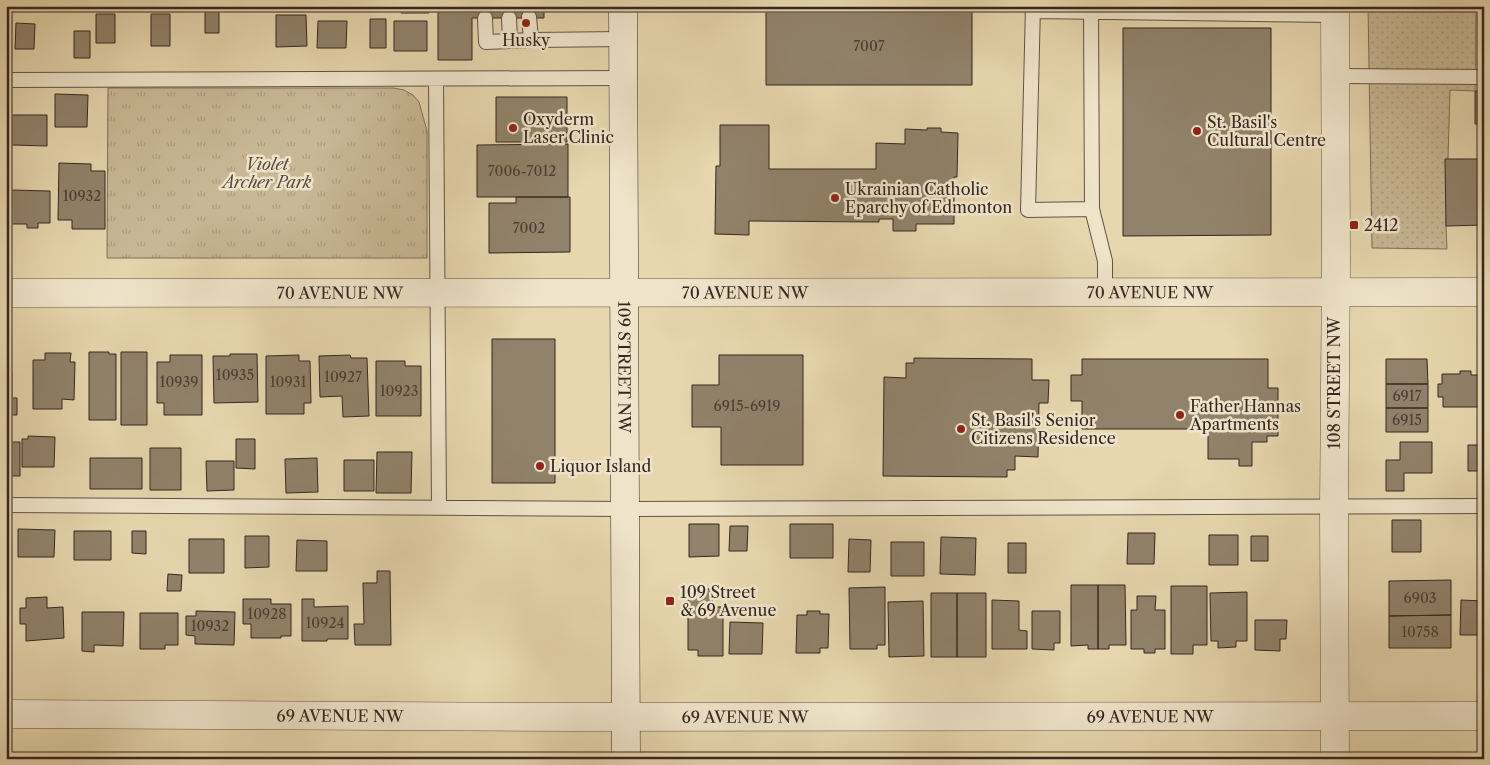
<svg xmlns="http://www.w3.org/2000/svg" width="1490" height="765" font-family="'Libre Caslon Text',serif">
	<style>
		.grass { fill: url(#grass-dots); stroke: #7e705c }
		.park { fill: url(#park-tufts); stroke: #7e705c }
		.building { fill: #91826b; stroke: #342723 }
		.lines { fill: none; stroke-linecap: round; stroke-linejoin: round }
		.service-casing { stroke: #615346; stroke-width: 16 }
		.minor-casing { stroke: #615346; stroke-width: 29 }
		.secondary-casing { stroke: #342723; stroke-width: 29 }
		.service { stroke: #efe4ca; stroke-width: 14 }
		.minor { stroke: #efe4ca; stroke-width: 28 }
		.secondary { stroke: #efe4ca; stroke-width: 28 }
		.poi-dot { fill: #8f2418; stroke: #efe4ca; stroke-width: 2 }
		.labels { text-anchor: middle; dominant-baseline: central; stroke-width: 5; stroke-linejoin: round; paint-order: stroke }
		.number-label { font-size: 14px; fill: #4b3e35 }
		.poi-label { font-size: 16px; fill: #342723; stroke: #efe4ca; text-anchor: start }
		.park-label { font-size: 16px; font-style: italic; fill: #594b40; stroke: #efe4ca }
		.street-label { font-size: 16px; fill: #342723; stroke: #efe4ca }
	</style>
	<defs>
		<pattern id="grass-dots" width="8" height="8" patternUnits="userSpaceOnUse" patternTransform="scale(1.25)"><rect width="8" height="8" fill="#c9b896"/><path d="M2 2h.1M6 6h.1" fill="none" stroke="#ad9e81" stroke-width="1.8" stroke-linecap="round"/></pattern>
		<pattern id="park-tufts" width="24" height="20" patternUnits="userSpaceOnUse" patternTransform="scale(1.25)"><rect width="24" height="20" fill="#c9b896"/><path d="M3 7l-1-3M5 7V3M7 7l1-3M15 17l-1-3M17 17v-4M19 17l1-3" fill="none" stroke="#ad9e81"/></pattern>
	</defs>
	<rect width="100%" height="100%" fill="#e7d6ae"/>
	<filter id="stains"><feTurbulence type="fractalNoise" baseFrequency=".004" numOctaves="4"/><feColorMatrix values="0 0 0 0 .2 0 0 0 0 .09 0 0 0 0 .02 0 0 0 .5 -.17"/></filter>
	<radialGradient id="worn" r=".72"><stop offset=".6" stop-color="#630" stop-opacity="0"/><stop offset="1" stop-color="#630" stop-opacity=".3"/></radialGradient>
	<path class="grass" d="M1368 6H1476L1475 91 1450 90 1446 226 1447 249 1372 248Z"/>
	<path class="park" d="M108 88H394L404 90 413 95 419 102 427 131V258H107Z"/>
	<path class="building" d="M205 6H219V33H205Z
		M401 6H429V13H401Z
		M438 6H544V18H472V60H438Z
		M766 6H972V85H766Z
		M96 14H115V43H96Z
		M151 14H170V46H151Z
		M276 15H306L307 46 276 47Z
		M370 19H386V48H370Z
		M318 21H347L346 48H317Z
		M394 21H427V51H394Z
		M16 23 35 24 34 49H15Z
		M1123 28H1271V235L1123 236Z
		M74 31H90V58H74Z
		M1475 91H1484V124H1475Z
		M55 94 88 95 87 127H55Z
		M496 97H567V142H496Z
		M12 115H47V146L12 145Z
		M720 125H769V169H876V143L905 144V129L927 130V128H941V132L958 133 957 177H954V224H916V231H893V219H879V222L749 221V235L715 234 716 166H720Z
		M568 144V197H477V145Z
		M1445 159H1484V225L1446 226Z
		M59 163 91 164V171H105V229H72V220H58Z
		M11 190 50 191V223H38V228H27V224H11Z
		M516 197H570V252L489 253V203H516Z
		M492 339H555V483H492Z
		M89 352H109V354H116V420H89Z
		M121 352H147V425H121Z
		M45 353H71L70 362H75L74 400 62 399V409H33V360H45Z
		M230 354H257L258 402 214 403 213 356H230Z
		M170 355H202V415H164V403H157V362H170Z
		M299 355V361H310L311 403H304V414H266V356Z
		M350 355 351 358H367L369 416 343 417 342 396 320 397 319 356Z
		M719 355H803V465H721V427H692V385H719Z
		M914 358 1032 359V380H1049L1048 403H1039L1038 457 1015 456V470H1007V477L883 476 884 377 906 378V363H914Z
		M1082 359H1268V388H1278V436H1267V442H1252V466H1239V459H1208V429H1082V401H1071V375H1082Z
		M1386 359H1427L1428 384H1386Z
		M376 361H405V366H421V416H376Z
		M1460 371H1471V375H1484V407H1443V397H1438V384H1442V374H1460Z
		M6 372H12V398H17V415H6Z
		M1386 384H1428V408H1386Z
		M1386 408H1428V432H1386Z
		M28 436 55 437 54 467H22V439H28Z
		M236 439H255V469L236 468Z
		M6 442H20V476H6Z
		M1400 442H1432V473H1404V491H1386V460H1400Z
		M1468 445H1484V471H1468Z
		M150 448H181V490H150Z
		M377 452H412L411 493H376Z
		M90 458H142V489H90Z
		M317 458 318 492 286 493 285 459Z
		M344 460H374V491H344Z
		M206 461H234V490L207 491Z
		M1392 520H1421V552H1392Z
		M689 524H719V556L689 557Z
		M790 524H833V558H790Z
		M730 526H748L747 551H729Z
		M18 529 55 530 54 557H18Z
		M74 531H111V560H74Z
		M132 531H146V554L132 553Z
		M1128 533H1155L1154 564H1127Z
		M1209 535H1238V565H1209Z
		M245 536H269V567L245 568Z
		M1251 536H1268V561H1251Z
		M941 537 976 538 975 575 940 574Z
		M189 539H224V573H189Z
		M849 539 871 540 870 572H848Z
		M297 540 327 541V571H296Z
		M891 542H924V576H891Z
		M1008 543H1026V573H1008Z
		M377 571H390L391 645H355L354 624H364L363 583H377Z
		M168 574 182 575 181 591H167Z
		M1451 580V615L1389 616V581Z
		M1071 585H1098V649H1088V645L1071 646Z
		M1098 585H1125L1126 645H1109V649H1098Z
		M1171 586H1207V645H1193V654H1171Z
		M885 587V645H877V649H850L849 588Z
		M697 589H713L712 607H723V656H698V650H688V597H697Z
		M1247 592V641H1236V647L1218 648V641H1211L1210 593Z
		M931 593H957V657H931Z
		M957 593H986V657H957Z
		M1137 596H1156L1155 610H1165V649H1155V653H1144V649H1131V610H1137Z
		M47 597V608L63 607 64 638 26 641V624H20V608H26V598Z
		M243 599H271V604H291V636H281V638H251V624H243Z
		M302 599H314V607L348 606V639H327V641H302Z
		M992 600 1019 601V630L1027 631V649H992Z
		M1461 600 1484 601V635H1460Z
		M923 601 924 656 889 657 888 602Z
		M6 608 8 638H6Z
		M196 611 235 612 234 645 195 644V636L186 635V616H196Z
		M807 611H820V614H829L828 648H820V653H796L797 615H807Z
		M1032 611H1060V643H1054V650L1032 649Z
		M82 612H124L123 646 94 645V652L82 651Z
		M140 613H178V645H165V649H140Z
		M1451 615V648H1389V616Z
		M1255 620H1287L1286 639H1280V651L1255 650Z
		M730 622 763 623 762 654H729Z"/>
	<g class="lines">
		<defs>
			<path id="service" d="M1033 6 1028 210 1092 209 1105 261V293
				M1033 11 1335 15
				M1091 12 1092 209
				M529 17 531 40 624 39
				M485 18 486 42 531 40
				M509 18 510 41
				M1335 76 1484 77
				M436 79 439 507
				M6 80 624 78
				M6 505 626 509 1484 506"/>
			<g id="minor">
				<path d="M1335 6 1336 261 1334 507 1335 759"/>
				<path id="s1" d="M6 293 1484 292"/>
				<path id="s2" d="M6 714 572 717 1484 716"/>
			</g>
			<g id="secondary">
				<path id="s3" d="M623 6 626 759"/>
			</g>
		</defs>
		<use href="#service" class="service-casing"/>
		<use href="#minor" class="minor-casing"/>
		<use href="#secondary" class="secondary-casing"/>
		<use href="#service" class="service"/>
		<use href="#minor" class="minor"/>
		<use href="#secondary" class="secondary"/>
	</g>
	<g class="poi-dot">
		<circle cx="526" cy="23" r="5"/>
		<circle cx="513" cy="128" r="5"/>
		<circle cx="1197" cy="131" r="5"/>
		<circle cx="835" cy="198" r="5"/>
		<rect x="1349" y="220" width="10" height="10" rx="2.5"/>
		<circle cx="1180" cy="415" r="5"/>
		<circle cx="961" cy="429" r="5"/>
		<circle cx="540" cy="466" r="5"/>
		<rect x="665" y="596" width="10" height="10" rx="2.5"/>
	</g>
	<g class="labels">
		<g class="number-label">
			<text x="869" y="46">7007</text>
			<text x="522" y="171">7006-7012</text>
			<text x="82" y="196">10932</text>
			<text x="529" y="228">7002</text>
			<text x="235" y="375">10935</text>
			<text x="343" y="377">10927</text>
			<text x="179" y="382">10939</text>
			<text x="288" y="382">10931</text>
			<text x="399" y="391">10923</text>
			<text x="1407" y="396">6917</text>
			<text x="747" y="406">6915-6919</text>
			<text x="1407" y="420">6915</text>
			<text x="1420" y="598">6903</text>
			<text x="267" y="614">10928</text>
			<text x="325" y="623">10924</text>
			<text x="210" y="626">10932</text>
			<text x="1420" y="632">10758</text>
		</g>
		<g class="poi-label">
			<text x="526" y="40" text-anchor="middle">Husky</text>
			<text x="523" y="119">Oxyderm<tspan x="523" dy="18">Laser Clinic</tspan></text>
			<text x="1207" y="122">St. Basil's<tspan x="1207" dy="18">Cultural Centre</tspan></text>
			<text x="845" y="189">Ukrainian Catholic<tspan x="845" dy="18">Eparchy of Edmonton</tspan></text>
			<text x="1364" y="225">2412</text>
			<text x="1190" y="406">Father Hannas<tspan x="1190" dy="18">Apartments</tspan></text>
			<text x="971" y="420">St. Basil's Senior<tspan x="971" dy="18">Citizens Residence</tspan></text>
			<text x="550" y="466">Liquor Island</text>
			<text x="680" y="592">109 Street<tspan x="680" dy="18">&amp; 69 Avenue</tspan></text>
		</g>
		<g class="park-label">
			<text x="267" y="164">Violet<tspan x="267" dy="18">Archer Park</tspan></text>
		</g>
		<g class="street-label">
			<text stroke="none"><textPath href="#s1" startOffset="739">70 AVENUE NW</textPath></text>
			<text stroke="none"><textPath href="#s1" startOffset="334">70 AVENUE NW</textPath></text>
			<text stroke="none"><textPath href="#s1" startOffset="1144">70 AVENUE NW</textPath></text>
			<text stroke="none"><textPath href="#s3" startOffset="361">109 STREET NW</textPath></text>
			<text transform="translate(1334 383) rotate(-90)">108 STREET NW</text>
			<text stroke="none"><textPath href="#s2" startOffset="334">69 AVENUE NW</textPath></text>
			<text stroke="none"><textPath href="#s2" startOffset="1144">69 AVENUE NW</textPath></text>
			<text stroke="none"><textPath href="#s2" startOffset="739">69 AVENUE NW</textPath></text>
		</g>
	</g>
	<rect width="1490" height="765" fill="none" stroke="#e7d6ae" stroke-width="25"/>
	<rect x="8" y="8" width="1475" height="750" fill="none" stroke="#342723" stroke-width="2.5"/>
	<rect x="12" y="12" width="1465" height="740" fill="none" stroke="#342723"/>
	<rect width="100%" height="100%" filter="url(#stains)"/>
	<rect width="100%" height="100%" fill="url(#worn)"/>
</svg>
